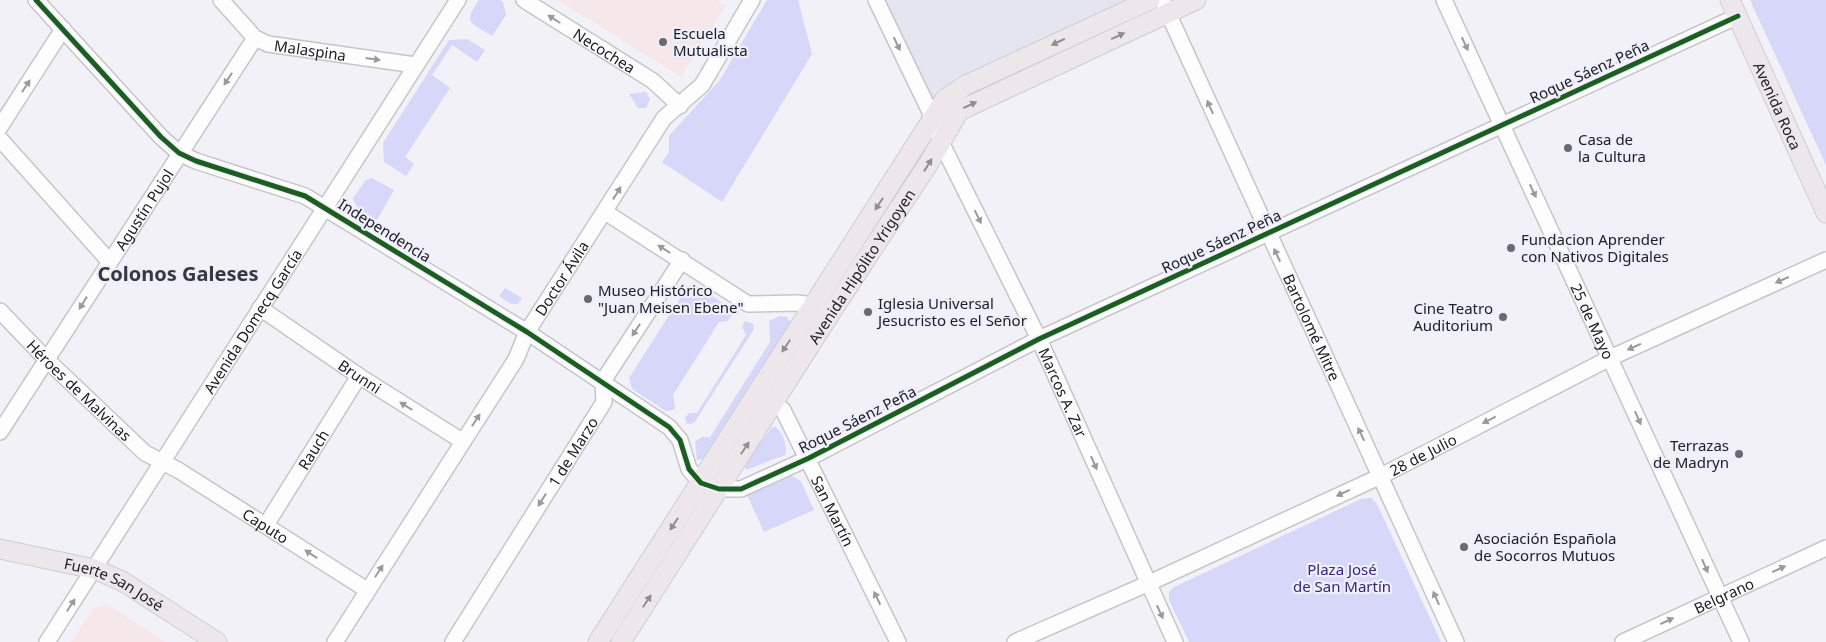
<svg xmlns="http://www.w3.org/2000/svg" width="1826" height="642" font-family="'Noto Sans',sans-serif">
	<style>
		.built { fill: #e5e5f1 }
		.education { fill: #f6e7ea }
		.green { fill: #d6d7f9 }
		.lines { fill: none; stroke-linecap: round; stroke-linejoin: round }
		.minor-casing { stroke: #c6c6ca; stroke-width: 18 }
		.major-casing { stroke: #ceced0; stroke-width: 21 }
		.minor { stroke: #fdfdfe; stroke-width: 15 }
		.major { stroke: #ede7eb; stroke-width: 19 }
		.cycleway-casing { stroke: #eeeffa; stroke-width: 8 }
		.cycleway { stroke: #1b5e20; stroke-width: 5 }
		.oneway { fill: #9a9a9c }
		.oneway2 { fill: #918d91 }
		.poi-dot { fill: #69696e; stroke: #eeeffa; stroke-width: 2 }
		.labels { text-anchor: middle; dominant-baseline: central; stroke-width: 4.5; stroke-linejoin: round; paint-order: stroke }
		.poi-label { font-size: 15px; fill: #202024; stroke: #eeeffa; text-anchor: start }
		.street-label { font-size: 15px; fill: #202024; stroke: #eeeffa }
		.park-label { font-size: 15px; fill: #34267e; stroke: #eeeffa }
		.district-label { font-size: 20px; font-weight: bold; fill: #37373f; stroke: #eeeffa }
	</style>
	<rect width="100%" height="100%" fill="#f1f1f7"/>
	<path class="built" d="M876 0H1150L933 118Z"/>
	<path class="education" d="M558 0H716L726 6 681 77Z
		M106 604 165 642H71L93 609Z"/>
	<path class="green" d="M479 0H500L503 2 506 15 492 36C471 22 462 25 479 0Z
		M767 0H798L812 54 722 202 662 162 669 152V136L720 80Z
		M1750 0H1826V165Z
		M1143 12 1145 17 954 106 951 101Z
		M467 39 485 50 477 62 452 45 432 75 450 88 405 157 414 164 406 176 384 162 383 143 449 40Z
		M646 92 650 99 646 108H638L629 94Z
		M923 150 926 153 840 286 837 284Z
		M372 178 394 190 377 220C368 214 355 209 353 198L366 180Z
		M505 288 522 298 518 304H511L499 296Z
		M690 288H700L732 309V316L727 321 719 322 673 395 675 408 673 410 666 411 632 389 629 378 686 289Z
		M780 316 787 317 791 324 707 458 697 460 695 442 702 437H710L770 342 769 321Z
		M745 321 753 324 754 329 694 423 687 424 685 418 689 413H697L746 335 742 327Z
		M772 427H776C783 434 788 445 785 455L746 470 744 464Z
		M790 475 801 481 814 510 764 532 747 495Z
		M1371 498 1377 504 1441 642H1189L1169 600V592L1174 587 1361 499Z"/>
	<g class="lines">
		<defs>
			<g id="minor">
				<path d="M36 0 161 137 179 153 196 161 305 196 527 332 669 427 680 440 689 469 701 483 719 489H741L809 458 1039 339 1738 16"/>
				<path id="s1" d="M221 0 255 38 268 44 415 65"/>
				<path id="s2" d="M524 0 653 81 680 106"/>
				<path id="s3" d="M876 0 933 118 941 142 1039 339 1175 642"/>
				<path id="s4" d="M1162 0 1456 642"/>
				<path id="s5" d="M1444 0 1741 642"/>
				<path d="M0 127 63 29"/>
				<path d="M0 139 109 261"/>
				<path d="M605 212 748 304 797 303 813 305 821 312"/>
				<path id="s6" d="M260 308 359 376 462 441"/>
				<path id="s7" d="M0 311 47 360 145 453 178 470 367 590"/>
				<path id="s8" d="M766 397 783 410 898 642"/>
				<path id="s9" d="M0 432 255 38"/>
				<path id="s10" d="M266 525 359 376"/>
				<path id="s11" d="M47 642 458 0"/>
				<path id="s12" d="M335 642 516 359 527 332 664 118 702 85 752 0"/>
				<path id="s13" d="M453 642 604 402 603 381 682 260"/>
				<path id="s14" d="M1015 642 1147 584 1381 476 1610 358 1826 260"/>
				<path id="s15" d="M1623 642 1826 548"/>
			</g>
			<g id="major">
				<path id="s16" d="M1730 0 1826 213"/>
				<path id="s17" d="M0 549 94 569 122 581 217 642"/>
				<path d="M598 642 945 99 966 85 1150 0"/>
				<path id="s18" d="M621 642 828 317 927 166 959 111 1196 0"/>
			</g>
		</defs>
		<use href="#minor" class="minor-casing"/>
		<use href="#major" class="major-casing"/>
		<use href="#minor" class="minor"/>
		<use href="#major" class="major"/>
		<defs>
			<path id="cycleway" d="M36 0 161 137 179 153 196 161 305 196 527 332 669 427 680 440 689 469 701 483 719 489H741L809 458 1039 339 1738 16"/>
		</defs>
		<use href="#cycleway" class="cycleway-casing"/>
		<use href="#cycleway" class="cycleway"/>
	</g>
	<defs><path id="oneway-solid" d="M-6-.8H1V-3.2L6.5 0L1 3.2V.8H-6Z" transform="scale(1.25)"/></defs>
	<g class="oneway">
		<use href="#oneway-solid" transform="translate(554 19) rotate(-148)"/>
		<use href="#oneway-solid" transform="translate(897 44) rotate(64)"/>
		<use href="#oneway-solid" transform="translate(1465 44) rotate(65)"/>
		<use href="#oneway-solid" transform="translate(373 59) rotate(8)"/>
		<use href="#oneway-solid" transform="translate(228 79) rotate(123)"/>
		<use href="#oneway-solid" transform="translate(26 86) rotate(-57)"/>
		<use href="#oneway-solid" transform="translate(1210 107) rotate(-114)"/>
		<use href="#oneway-solid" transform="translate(1533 191) rotate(65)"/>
		<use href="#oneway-solid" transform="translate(617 193) rotate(-58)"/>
		<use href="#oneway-solid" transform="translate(978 217) rotate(64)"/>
		<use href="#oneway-solid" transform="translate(664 249) rotate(-148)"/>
		<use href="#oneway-solid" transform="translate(1277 255) rotate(-115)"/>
		<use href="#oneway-solid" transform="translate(1782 280) rotate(156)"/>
		<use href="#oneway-solid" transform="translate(83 303) rotate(122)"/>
		<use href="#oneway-solid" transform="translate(636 330) rotate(123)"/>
		<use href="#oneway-solid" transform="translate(1634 347) rotate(156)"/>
		<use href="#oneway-solid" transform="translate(406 406) rotate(-148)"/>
		<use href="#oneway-solid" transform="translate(1638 418) rotate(66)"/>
		<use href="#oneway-solid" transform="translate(476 420) rotate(-57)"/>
		<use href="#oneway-solid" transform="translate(1489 420) rotate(153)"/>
		<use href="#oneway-solid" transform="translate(1361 434) rotate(-115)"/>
		<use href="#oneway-solid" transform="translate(1094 463) rotate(66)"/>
		<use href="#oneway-solid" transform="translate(1343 493) rotate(155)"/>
		<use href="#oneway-solid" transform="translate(542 500) rotate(122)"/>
		<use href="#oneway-solid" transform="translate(311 554) rotate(-147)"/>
		<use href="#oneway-solid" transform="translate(1705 566) rotate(66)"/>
		<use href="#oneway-solid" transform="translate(1779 569) rotate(-25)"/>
		<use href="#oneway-solid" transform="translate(379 571) rotate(-57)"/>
		<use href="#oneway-solid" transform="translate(877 598) rotate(-116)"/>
		<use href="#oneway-solid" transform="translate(1436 598) rotate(-114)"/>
		<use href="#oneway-solid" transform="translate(71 605) rotate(-57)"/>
		<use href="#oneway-solid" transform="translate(1160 612) rotate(65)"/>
		<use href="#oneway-solid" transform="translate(1667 621) rotate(-25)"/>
	</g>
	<g class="oneway2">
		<use href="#oneway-solid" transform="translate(1118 36) rotate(-25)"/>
		<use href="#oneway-solid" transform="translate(1058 42) rotate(155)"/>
		<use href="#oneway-solid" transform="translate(970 105) rotate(-25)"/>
		<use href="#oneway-solid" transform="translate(928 165) rotate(-58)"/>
		<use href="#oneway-solid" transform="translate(879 204) rotate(123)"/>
		<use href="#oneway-solid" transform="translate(786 346) rotate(124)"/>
		<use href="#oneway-solid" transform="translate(745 448) rotate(-57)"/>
		<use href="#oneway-solid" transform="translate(674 524) rotate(123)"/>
		<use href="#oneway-solid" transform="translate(647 601) rotate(-57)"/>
	</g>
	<g class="poi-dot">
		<circle cx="663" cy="42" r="5"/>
		<circle cx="1568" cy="148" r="5"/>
		<circle cx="1511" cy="248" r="5"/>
		<circle cx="588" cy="299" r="5"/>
		<circle cx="868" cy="312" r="5"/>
		<circle cx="1503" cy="317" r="5"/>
		<circle cx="1739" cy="454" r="5"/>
		<circle cx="1464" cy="547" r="5"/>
	</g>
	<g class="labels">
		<g class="poi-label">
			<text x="673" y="33">Escuela<tspan x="673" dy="17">Mutualista</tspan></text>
			<text x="1578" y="139">Casa de<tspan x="1578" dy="17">la Cultura</tspan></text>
			<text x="1521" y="239">Fundacion Aprender<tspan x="1521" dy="17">con Nativos Digitales</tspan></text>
			<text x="598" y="290">Museo Histórico<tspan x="598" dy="17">"Juan Meisen Ebene"</tspan></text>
			<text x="878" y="303">Iglesia Universal<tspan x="878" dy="17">Jesucristo es el Señor</tspan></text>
			<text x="1493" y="308" text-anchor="end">Cine Teatro<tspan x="1493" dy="17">Auditorium</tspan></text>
			<text x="1729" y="445" text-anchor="end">Terrazas<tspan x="1729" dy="17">de Madryn</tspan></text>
			<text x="1474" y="538">Asociación Española<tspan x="1474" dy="17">de Socorros Mutuos</tspan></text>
		</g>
		<g class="street-label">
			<text stroke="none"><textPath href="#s1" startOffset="108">Malaspina</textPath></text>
			<text stroke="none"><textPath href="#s2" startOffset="95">Necochea</textPath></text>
			<text transform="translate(1589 71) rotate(-25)">Roque Sáenz Peña</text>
			<text stroke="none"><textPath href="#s16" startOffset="116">Avenida Roca</textPath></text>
			<text stroke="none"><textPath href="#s9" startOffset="265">Agustín Pujol</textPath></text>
			<text transform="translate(385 230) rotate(32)">Independencia</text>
			<text transform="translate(1221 241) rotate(-25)">Roque Sáenz Peña</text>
			<text stroke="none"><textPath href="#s18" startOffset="446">Avenida Hipólito Yrigoyen</textPath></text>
			<text stroke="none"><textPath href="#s12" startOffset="429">Doctor Ávila</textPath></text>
			<text stroke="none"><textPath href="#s11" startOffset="381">Avenida Domecq García</textPath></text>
			<text stroke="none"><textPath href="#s5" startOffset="354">25 de Mayo</textPath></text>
			<text stroke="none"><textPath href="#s4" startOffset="360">Bartolomé Mitre</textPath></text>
			<text stroke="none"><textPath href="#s6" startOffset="121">Brunni</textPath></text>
			<text stroke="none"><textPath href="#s7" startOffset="112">Héroes de Malvinas</textPath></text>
			<text stroke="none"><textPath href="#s3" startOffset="435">Marcos A. Zar</textPath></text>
			<text transform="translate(857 419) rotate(-27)">Roque Sáenz Peña</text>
			<text stroke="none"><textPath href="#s10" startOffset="89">Rauch</textPath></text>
			<text stroke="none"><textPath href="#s13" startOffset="225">1 de Marzo</textPath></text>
			<text stroke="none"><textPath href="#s14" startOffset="449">28 de Julio</textPath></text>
			<text stroke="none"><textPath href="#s8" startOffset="134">San Martín</textPath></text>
			<text stroke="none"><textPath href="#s7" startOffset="344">Caputo</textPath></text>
			<text stroke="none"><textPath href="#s17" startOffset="120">Fuerte San José</textPath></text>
			<text stroke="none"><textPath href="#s15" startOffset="111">Belgrano</textPath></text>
		</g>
		<g class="park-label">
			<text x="1342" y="569">Plaza José<tspan x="1342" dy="17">de San Martín</tspan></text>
		</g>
		<g class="district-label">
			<text x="178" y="273">Colonos Galeses</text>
		</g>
	</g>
</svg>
